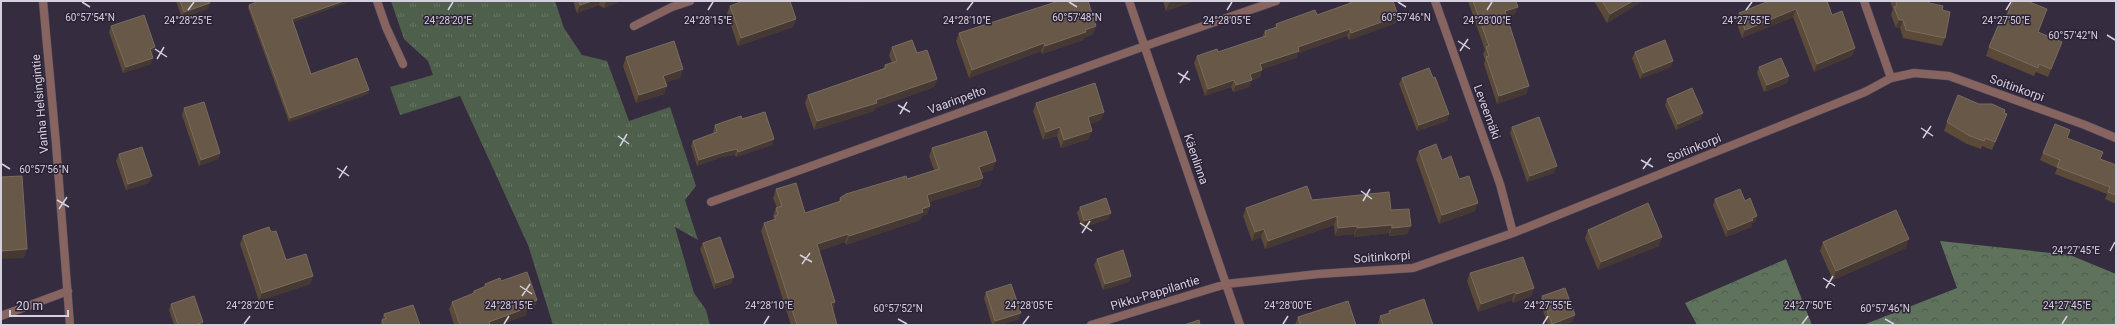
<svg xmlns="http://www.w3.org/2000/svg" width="2117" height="326" font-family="Roboto,sans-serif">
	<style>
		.grass { fill: url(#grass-tufts) }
		.forest { fill: url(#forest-crowns) }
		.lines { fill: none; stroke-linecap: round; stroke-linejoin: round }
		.minor-casing { stroke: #524a5c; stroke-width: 9 }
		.tertiary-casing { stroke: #524a5c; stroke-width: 9 }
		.minor { stroke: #876460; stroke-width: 8 }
		.tertiary { stroke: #876460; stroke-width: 8 }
		.wall { fill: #5a4a37 }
		.shaded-wall { fill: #463833 }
		.building { fill: #675848; stroke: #796b60 }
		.ticks { fill: none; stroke: #d5d0dd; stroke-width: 1.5 }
		.labels { text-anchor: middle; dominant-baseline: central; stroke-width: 3; stroke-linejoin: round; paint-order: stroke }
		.street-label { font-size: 12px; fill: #d5d0dd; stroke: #2b2236 }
		.ticks-label { font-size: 10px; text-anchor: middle; fill: #d5d0dd; stroke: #2b2236; stroke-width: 3; stroke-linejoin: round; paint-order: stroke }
	</style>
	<defs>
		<pattern id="grass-tufts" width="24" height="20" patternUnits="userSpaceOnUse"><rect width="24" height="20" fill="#4e5f4c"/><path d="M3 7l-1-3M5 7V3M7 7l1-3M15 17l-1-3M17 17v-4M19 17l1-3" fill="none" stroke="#677565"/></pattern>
		<pattern id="forest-crowns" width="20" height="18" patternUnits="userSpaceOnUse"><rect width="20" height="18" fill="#5e725c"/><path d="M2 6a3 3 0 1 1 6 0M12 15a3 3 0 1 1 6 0" fill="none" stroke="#505b50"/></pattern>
	</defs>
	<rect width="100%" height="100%" fill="#352c40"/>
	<path class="grass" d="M391 1H555L564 28 582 55 607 61 629 121 670 107 696 186 685 200 698 240 675 227 694 293 706 310 710 325H553L528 245 460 96 400 115 390 87 433 75 428 61 404 39Z"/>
	<path class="forest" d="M1940 241 2070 255 2116 274V325H1863L1957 288Z
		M1786 259 1812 325H1697L1685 303Z"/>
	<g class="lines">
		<defs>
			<path id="minor" d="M377 1 386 27 403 64
				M1129 1 1240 325
				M1435 1 1500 184 1513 233
				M1864 1 1891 78
				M634 26 672 7 690 1
				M711 202 1145 46 1276 1
				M1 316 68 291
				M1091 325 1226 284 1318 274 1413 268 1513 233 1865 92 1891 78 1914 73 1949 76 2085 125 2116 138"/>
			<path id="tertiary" d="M43 1 56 144 70 325"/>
		</defs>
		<use href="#minor" class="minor-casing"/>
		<use href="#tertiary" class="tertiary-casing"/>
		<use href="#minor" class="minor"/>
		<use href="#tertiary" class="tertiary"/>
	</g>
	<path class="wall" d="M176 1H209L208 9 182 18Z
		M573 1H618L617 3 604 8 599 5 577 13Z
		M1163 1H1195L1166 11Z
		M1350 1H1393L1398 16 1396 23 1349 40 1347 36 1298 53 1296 58 1262 69 1260 77 1252 80 1249 87 1233 92 1231 87 1205 96 1194 63 1197 56 1218 52 1262 37 1265 31 1275 28 1276 24 1317 15 1349 3Z
		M1468 1H1516L1515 14 1507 17 1529 86 1526 94 1497 104 1484 64 1485 60 1483 54 1485 50Z
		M1594 1H1643L1607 23Z
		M1769 1 1832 15 1855 48 1852 56 1814 72 1793 17 1742 38 1736 21 1739 13Z
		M1890 1H1928L1929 3 1942 10 1945 38 1942 46 1903 38 1900 28H1896L1891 15 1893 9Z
		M349 2 293 22 311 74 368 94 289 122 248 8 249 5Z
		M730 6 796 19 793 27 738 46 727 14Z
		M2044 17 2038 32 2062 42 2048 77 2036 72 2034 76 1986 56 1989 47 2005 20Z
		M111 26 153 53 152 54 151 64 123 73 109 32Z
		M1096 26 1093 34 1084 38 1083 40 1042 54 1041 51 969 78 956 41 959 33Z
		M892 47 917 53 937 79 934 87 875 108 874 111 814 130 805 103 808 95 883 69 885 65 892 63 889 55Z
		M1635 52 1671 67 1640 79 1632 58Z
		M626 57 683 69 680 78 666 82 667 86 664 94 636 103 623 66Z
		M1759 67 1789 76 1787 83 1764 92 1757 73Z
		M1402 78H1433L1449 114 1447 121 1417 131 1399 84Z
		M1667 99 1701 119 1676 130 1665 105Z
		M1036 103 1104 112 1101 120 1090 124 1089 139 1061 148 1057 136 1043 140 1033 111Z
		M1979 104 2007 114 1992 150 1982 146 1981 149 1967 144 1944 131 1947 122Z
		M184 108 220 153 218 159 199 166 182 115Z
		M742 119 774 139 772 145 736 157 735 155 722 157 697 166 691 146 693 141 714 133 713 131 715 125Z
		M1512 127 1554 173 1527 182 1510 133Z
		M2067 138 2100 159 2116 165V204L2105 199 2107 194 2055 174 2057 168 2040 160 2043 153Z
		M932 148 993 170 981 173 983 178 980 186 929 202 930 206 927 214 922 216 920 220 846 245 845 242 819 251 835 302 833 310 837 325H791L761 231 764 223 773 220 774 219 773 216 776 208H777L773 198 776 189 805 213 839 202 840 198 907 179 934 170 929 156Z
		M1419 151 1442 160 1459 179 1475 211 1439 224 1416 159Z
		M119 154 149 183 126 190 116 161Z
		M1715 199 1745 201 1757 216 1755 222 1752 223 1751 227 1726 237 1713 205Z
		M1312 200 1391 210 1408 234 1389 236V233L1354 237V234L1335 236 1334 225 1265 249 1261 237 1252 241 1243 216 1246 208Z
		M1080 207 1111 213 1108 219 1082 228 1077 213Z
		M1588 230 1659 246 1598 270 1585 238Z
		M271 232 286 260 313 276 310 284 259 301 240 244 243 236Z
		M1823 242 1906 248 1833 280 1820 251Z
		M703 243 732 283 714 289 700 249Z
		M1097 259 1131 276 1129 282 1103 290 1094 265Z
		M1470 273 1534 288 1531 296 1513 303 1512 300 1478 312 1467 281Z
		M501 281 537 300 534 308 527 310 526 315 500 325H454L449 309 452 302 472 294 474 291 484 287 485 284Z
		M986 292 1019 319 1000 325H992L984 298Z
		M1542 296 1575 315 1572 322 1563 325H1548L1540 302Z
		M171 304 203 322 202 325H174L169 310Z
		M1389 311 1433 325H1379L1378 323 1380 316 1388 314Z
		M384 314 420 325H380Z
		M1298 317 1356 325H1295Z"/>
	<path class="shaded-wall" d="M344 1H350L349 2 291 23 292 19Z
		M592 1H600L599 5 577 13 580 5Z
		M606 1H618L617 3 604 8Z
		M856 1H862L855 3Z
		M1173 1H1195L1166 11 1169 3Z
		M1633 1H1643L1607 23 1610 14Z
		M210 3 208 9 182 18 184 12Z
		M1518 7 1515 14 1503 19 1505 11Z
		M1796 9 1793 17 1742 38 1745 30Z
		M1398 16 1396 23 1349 40 1351 33Z
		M796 19 793 27 738 46 741 38Z
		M1899 20H1903L1900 28H1896Z
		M1096 26 1093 34 1084 38 1083 40 1042 54 1045 46Z
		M1350 29 1347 36 1298 53 1296 58 1258 71 1260 64 1298 47Z
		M1044 43 1041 51 969 78 972 70Z
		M155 47 153 53 148 55 150 49Z
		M1855 48 1852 56 1814 72 1817 64Z
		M153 58 151 64 123 73 126 67Z
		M1673 61 1671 67 1640 79 1643 73Z
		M683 69 680 78 660 84 663 76Z
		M1262 70 1260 77 1247 81 1250 74Z
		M1789 76 1787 83 1764 92 1767 85Z
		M937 79 934 87 875 108 874 111 814 130 817 121Z
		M1234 80 1231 87 1205 96 1208 89Z
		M1252 80 1249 87 1233 92 1236 85Z
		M667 86 664 94 636 103 639 95Z
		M1529 86 1526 94 1497 104 1499 96Z
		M369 90 368 94 289 122 290 118Z
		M1104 112 1101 120 1085 126 1088 117Z
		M1703 113 1701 119 1676 130 1678 124Z
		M1449 114 1447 121 1417 131 1419 125Z
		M1060 127 1057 136 1043 140 1046 132Z
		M1092 131 1089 139 1061 148 1064 140Z
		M774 139 772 145 736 157 738 152Z
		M737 149 735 155 722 157 697 166 699 160 724 152Z
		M220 153 218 159 199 166 201 160Z
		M996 161 993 170 976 175 979 167Z
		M1557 166 1554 173 1527 182 1530 176Z
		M152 176 149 183 126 190 128 184Z
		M983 178 980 186 924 204 927 195Z
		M1478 203 1475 211 1439 224 1442 215Z
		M930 206 927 214 922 216 920 220 846 245 849 236Z
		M1111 213 1108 219 1082 228 1084 221Z
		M1337 216 1334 225 1265 249 1268 241Z
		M1757 216 1755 222 1752 223 1751 227 1726 237 1728 230Z
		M1392 225 1389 233 1354 237 1357 228Z
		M1357 226 1354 234 1335 236 1338 228Z
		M1411 226 1408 234 1389 236 1392 228Z
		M1264 229 1261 237 1252 241 1255 232Z
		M848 234 845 242 814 253 817 244Z
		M1662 237 1659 246 1598 270 1601 262Z
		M1909 239 1906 248 1833 280 1836 271Z
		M27 249 24 258 1 259V251Z
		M313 276 310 284 259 301 262 293Z
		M1131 276 1129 282 1103 290 1105 284Z
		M734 277 732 283 714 289 716 283Z
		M1534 288 1531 296 1513 303 1516 294Z
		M1515 292 1512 300 1478 312 1481 304Z
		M537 300 534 308 527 310 526 315 500 325H488L489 322 527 304Z
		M835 302 832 310 831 303Z
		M1021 313 1019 319 1000 325H994L995 321Z
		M1575 315 1572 322 1563 325H1551L1552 324Z
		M203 322 202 325H195Z"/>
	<path class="building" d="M180 1H209L210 3 184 12Z
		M259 1H344L292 19 311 74 357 58 369 90 290 118 249 5Z
		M579 1H592L580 5Z
		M743 1H790L796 19 741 38 730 6Z
		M1059 1H1088L1096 26 1085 30 1086 32 1045 46 1044 43 972 70 959 33Z
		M1351 1H1393L1398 16 1351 33 1350 29 1298 47 1299 51 1260 64 1262 70 1250 74 1252 80 1236 85 1234 80 1208 89 1197 56 1217 49 1218 52 1266 36 1265 31 1277 27 1276 24 1315 10 1317 15 1351 3Z
		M1473 1H1516L1518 7 1505 11 1529 86 1499 96 1486 57 1489 56 1486 47 1489 46Z
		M1602 1H1633L1610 14Z
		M1769 1H1827L1832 15 1842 11 1855 48 1817 64 1796 9 1745 30 1739 13Z
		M1896 1H1928L1929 3 1943 6 1942 10 1950 12 1945 38 1906 30 1903 20H1899L1894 7 1897 6Z
		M2013 1H2027L2047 9 2038 32 2062 42 2051 69 2039 64 2038 68 1989 47 2001 19 2005 20Z
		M144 15 155 47 150 49 153 58 126 67 111 26Z
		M912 40 917 53 927 50 937 79 876 100 877 103 817 121 808 95 886 68 885 65 897 61 892 47Z
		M1665 40 1673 61 1643 73 1635 52Z
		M674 41 683 69 663 76 667 86 639 95 626 57Z
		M1781 58 1789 76 1767 85 1759 67Z
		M1429 68 1433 78 1435 77 1449 114 1419 125 1402 78Z
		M1095 83 1104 112 1088 117 1092 131 1064 140 1060 127 1046 132 1036 103Z
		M1692 88 1703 113 1678 124 1667 99Z
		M1958 95 1979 104H1992L2005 110 2004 113 2007 114 1995 142 1985 138 1984 141 1970 136 1947 122Z
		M204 102 220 153 201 160 184 108Z
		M765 112 774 139 738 152 737 149 724 152 699 160 693 141 717 132 715 125 741 116 742 119Z
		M1539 117 1557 166 1530 176 1512 127Z
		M2055 124 2070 130 2067 138 2103 152 2100 159 2116 165V195L2108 192 2110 187 2057 167 2060 160 2043 153Z
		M986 131 996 161 979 167 983 178 927 195 930 206 922 209 923 212 849 236 848 234 817 244 835 302 831 303 837 325H797L764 223 776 219 775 216 778 215 776 208 782 206 776 189 796 183 805 213 841 201 840 198 846 194 906 176 907 179 939 169 932 148Z
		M1436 144 1442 160 1451 156 1459 179 1469 176 1478 203 1442 215 1419 151Z
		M142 147 152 176 128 184 119 154Z
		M22 176 27 249 1 251V177Z
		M1307 186 1312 200 1389 192 1391 210 1409 209 1411 226 1392 228V225L1357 228V226L1338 228 1337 216 1268 241 1264 229 1255 232 1246 208Z
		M1740 189 1745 201 1750 198 1757 216 1752 218 1753 220 1728 230 1715 199Z
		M1106 198 1111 213 1084 221 1080 207Z
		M1648 203 1662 237 1601 262 1588 230Z
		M1896 210 1909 239 1836 271 1823 242Z
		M269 227 271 232 276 231 286 260 306 254 313 276 262 293 243 236Z
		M720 237 734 277 716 283 703 243Z
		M1123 250 1131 276 1105 284 1097 259Z
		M1523 257 1534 288 1516 294 1515 292 1481 304 1470 273Z
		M527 272 537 300 527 304 529 307 489 322 490 325H460L452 302 474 293V291L486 286 485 284 500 278 501 281Z
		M1011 284 1021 313 995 321 986 292Z
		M1565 288 1575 315 1552 324 1542 296Z
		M194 296 203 322 195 325H178L171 304Z
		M1424 299 1433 325H1383L1380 316 1390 313 1389 311Z
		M1348 301 1356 325H1296L1300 324 1298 317Z
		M413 305 420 325H384L382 320 386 319 384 314Z
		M1199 320 1200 325H1184Z"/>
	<path class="ticks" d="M82 2 90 7M1069 2 1077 7M1398 2 1406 7M188 10 194 2M448 10 453 2M708 10 713 2M967 10 973 2M1227 10 1232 2M1487 10 1492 2M1746 10 1752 2M2006 10 2011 2M2107 35 2115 40M1458 41 1470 49M155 49 167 57M1460 51 1468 39M157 59 164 47M1178 73 1190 80M1180 83 1188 71M898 105 910 112M900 114 907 102M1921 128 1933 136M618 136 629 144M1923 138 1931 126M620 146 627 134M1641 160 1653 167M2 164 10 169M337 168 349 176M1643 169 1651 158M339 178 347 166M1361 191 1372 199M57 200 69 207M1363 201 1370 189M59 209 67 197M1080 223 1092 231M1082 233 1090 221M2110 251 2115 242M800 255 812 262M802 264 810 253M1823 278 1835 286M520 286 532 294M1826 288 1833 276M522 296 530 284M898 319 907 324M1885 319 1894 324M244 324 250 316M504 324 509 316M764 324 769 316M1023 324 1029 316M1283 324 1288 316M1543 324 1548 316M1802 324 1808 316M2062 324 2067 316"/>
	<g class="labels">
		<g class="street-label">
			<text transform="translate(2017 88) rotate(20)">Soitinkorpi</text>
			<text transform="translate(957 100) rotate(-20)">Vaarinpelto</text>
			<text transform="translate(40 104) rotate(-95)">Vanha Helsingintie</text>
			<text transform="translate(1487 112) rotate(70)">Leveemäki</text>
			<text transform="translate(1694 148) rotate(-22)">Soitinkorpi</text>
			<text transform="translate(1196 159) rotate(71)">Käenlinna</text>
			<text transform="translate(1382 257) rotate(-4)">Soitinkorpi</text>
			<text transform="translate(1155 293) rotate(-17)">Pikku-Pappilantie</text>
		</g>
	</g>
	<g class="ticks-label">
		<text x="90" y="21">60°57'54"N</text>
		<text x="1406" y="21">60°57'46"N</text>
		<text x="1077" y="21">60°57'48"N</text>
		<text x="188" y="24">24°28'25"E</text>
		<text x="448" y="24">24°28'20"E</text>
		<text x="708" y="24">24°28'15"E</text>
		<text x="967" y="24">24°28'10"E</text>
		<text x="1227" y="24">24°28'05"E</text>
		<text x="1487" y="24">24°28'00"E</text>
		<text x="1746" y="24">24°27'55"E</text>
		<text x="2006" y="24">24°27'50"E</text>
		<text x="2073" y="39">60°57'42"N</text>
		<text x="44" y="173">60°57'56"N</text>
		<text x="2076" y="254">24°27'45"E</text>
		<text x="250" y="309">24°28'20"E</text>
		<text x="509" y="309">24°28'15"E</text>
		<text x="769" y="309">24°28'10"E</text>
		<text x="1029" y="309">24°28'05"E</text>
		<text x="1288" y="309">24°28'00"E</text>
		<text x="1548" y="309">24°27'55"E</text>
		<text x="1808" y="309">24°27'50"E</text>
		<text x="2067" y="309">24°27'45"E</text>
		<text x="898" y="312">60°57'52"N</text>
		<text x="1885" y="312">60°57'46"N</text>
	</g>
	<rect width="2117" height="326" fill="none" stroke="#d5d0dd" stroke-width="4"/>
	<path d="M10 310v6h58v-6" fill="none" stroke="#d5d0dd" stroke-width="2"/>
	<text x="16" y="310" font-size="12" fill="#d5d0dd" stroke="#2b2236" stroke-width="3" paint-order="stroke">20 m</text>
</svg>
